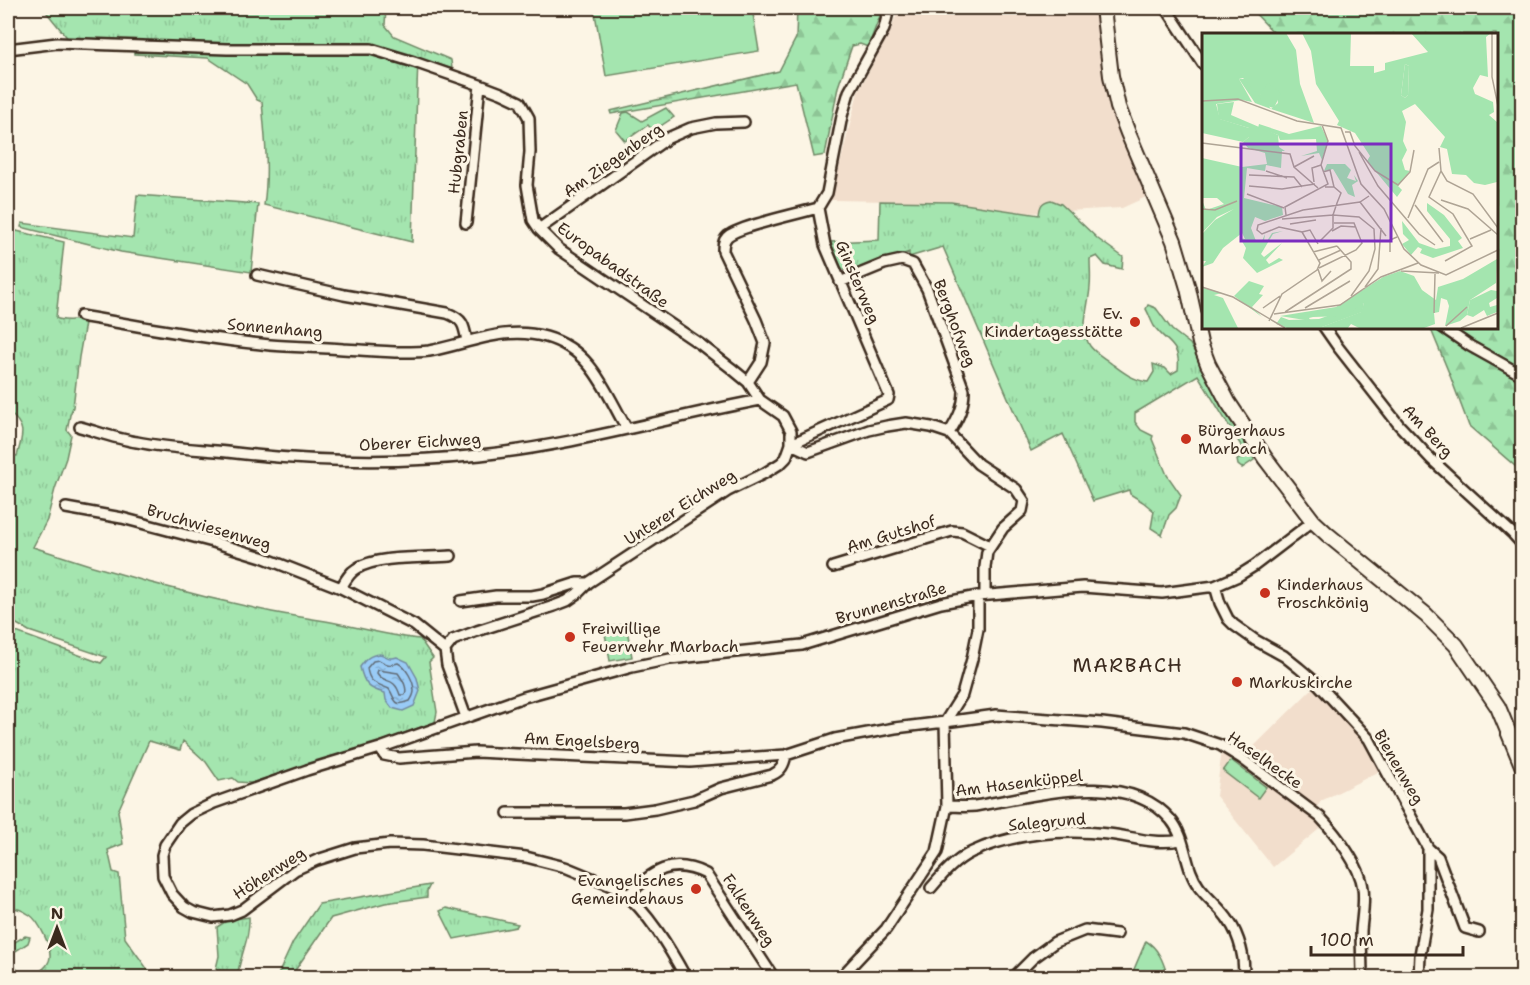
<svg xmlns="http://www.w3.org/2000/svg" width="1530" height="985" font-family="'Shantell Sans',sans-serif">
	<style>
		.built { fill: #f2decc }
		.grass { fill: url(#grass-tufts); stroke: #708866; stroke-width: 1.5 }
		.forest { fill: url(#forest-firs); stroke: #708866; stroke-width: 1.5 }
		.park { fill: #a4e5af; stroke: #708866; stroke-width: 1.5 }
		.water { fill: url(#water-ripples); stroke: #738ba0; stroke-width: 1.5 }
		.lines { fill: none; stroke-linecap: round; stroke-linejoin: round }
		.shore { stroke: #616a74; stroke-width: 1.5 }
		.street-casing { stroke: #3b2a1e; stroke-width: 14 }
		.secondary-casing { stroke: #3b2a1e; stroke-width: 18 }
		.street { stroke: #fcf5e5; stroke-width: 9 }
		.secondary { stroke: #fcf5e5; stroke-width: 14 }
		.poi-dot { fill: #c8321e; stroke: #fcf5e5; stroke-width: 2 }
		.labels { text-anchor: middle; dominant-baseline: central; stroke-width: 6; stroke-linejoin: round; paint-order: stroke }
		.street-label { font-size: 16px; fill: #3b2a1e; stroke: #fcf5e5 }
		.poi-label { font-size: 16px; fill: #3b2a1e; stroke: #fcf5e5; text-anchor: start }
		.quarter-label { font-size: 20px; letter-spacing: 1.5px; fill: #3b2a1e; stroke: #fcf5e5 }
		.inset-road { fill: none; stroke: #afa495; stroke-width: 1.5 }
		.view { fill: #7b2cbf; fill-opacity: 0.15; stroke: #7b2cbf; stroke-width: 3 }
		.inset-edge { fill: none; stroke: #3b2a1e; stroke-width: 3 }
	</style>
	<defs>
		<pattern id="grass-tufts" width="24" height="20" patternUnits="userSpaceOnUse" patternTransform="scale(1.5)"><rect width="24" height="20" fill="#a4e5af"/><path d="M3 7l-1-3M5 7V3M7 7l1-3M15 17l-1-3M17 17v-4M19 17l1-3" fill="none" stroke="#8ec596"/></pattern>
		<pattern id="forest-firs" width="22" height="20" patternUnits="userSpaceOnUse" patternTransform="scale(1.5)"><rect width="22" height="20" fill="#a4e5af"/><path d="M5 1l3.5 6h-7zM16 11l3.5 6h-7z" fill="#8ec596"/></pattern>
		<pattern id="water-ripples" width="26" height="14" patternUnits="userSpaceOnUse" patternTransform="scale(1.5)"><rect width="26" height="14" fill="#99cbf6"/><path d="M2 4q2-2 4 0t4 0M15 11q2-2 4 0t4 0" fill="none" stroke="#85aed2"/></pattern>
	</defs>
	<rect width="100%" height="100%" fill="#fcf5e5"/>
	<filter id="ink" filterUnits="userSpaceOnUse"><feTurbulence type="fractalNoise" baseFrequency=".0167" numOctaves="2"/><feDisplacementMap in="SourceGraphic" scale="12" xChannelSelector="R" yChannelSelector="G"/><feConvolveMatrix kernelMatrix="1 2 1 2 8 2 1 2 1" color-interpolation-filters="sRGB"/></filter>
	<g filter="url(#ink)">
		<path class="built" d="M899 8H1095L1105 91 1109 105 1146 197 1122 208 1028 213 951 202 831 200 858 92 891 29Z
			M1315 686 1352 724 1372 752 1382 770 1321 801 1311 816 1323 826 1273 867 1216 796 1222 750 1239 761Z"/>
		<path class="grass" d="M43 8H386L385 25 394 36 451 60 452 69 418 58 412 242 264 205C269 171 265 136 262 102L257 100 247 84 208 58 134 54V48L70 41Z
			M137 195 258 204 251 272 121 252 21 227 22 223 133 238Z
			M1051 200 1061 204 1098 239 1123 257 1122 269 1105 265 1097 256 1090 259C1090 269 1091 278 1090 287 1089 305 1079 330 1090 346 1096 354 1105 358 1112 364 1124 373 1133 380 1148 382L1154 372 1153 364 1165 368 1171 374 1178 370C1181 344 1167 344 1154 326 1151 321 1149 314 1146 309L1148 305 1156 308 1172 330 1190 344 1243 441 1253 456 1254 460 1242 468 1238 465 1237 460 1245 457V452L1198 375 1135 413V422L1141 430 1153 436 1152 439 1167 475 1181 495 1176 508 1169 515 1162 535 1151 528 1154 511 1143 502 1130 494 1129 490 1093 501 1063 434 1031 451 943 247 909 257V252L862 269 847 272 841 267 830 242 879 240 880 201 951 202 1039 215C1040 206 1041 202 1051 200Z
			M8 229 64 242 56 318C65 323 76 317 85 323L79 357 73 407 70 415 67 430 71 435 66 458 55 489 47 520 33 547C111 573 191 595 272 612 291 616 311 618 331 622 361 628 390 636 420 639L433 658 429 662 437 712 435 722 380 742 251 783 238 782 233 778 219 781 206 762 183 741 180 750 149 741 118 811 123 844 108 850 113 872 119 874 125 938 153 977H31C39 972 49 967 50 957 51 946 39 921 30 915 24 911 15 907 8 908V629L101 663 106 657 29 631 8 619V455L17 456C23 435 27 426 8 412Z
			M430 885 427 891V897L385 903 331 918 300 963 291 977H277L293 942 319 904Z
			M446 908 518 924 516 927 454 939 440 911Z
			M249 917C250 938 240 956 237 977H214L219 956 217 927 228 920Z
			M25 936 30 937 28 943 11 954V961L22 977H8V946Z"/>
		<path class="forest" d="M797 8H883L868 47 860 44 852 46 838 87 825 155 814 157 796 82 611 114 610 111 779 71 796 38Z
			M1250 8H1522V472L1469 426 1449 373 1430 327H1496V34H1275Z"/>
		<path class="park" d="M594 8H752L759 51 606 76Z
			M666 108 674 117 653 131 648 125 625 141 616 130 623 113 628 112 642 121Z
			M626 624 632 657 610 661 604 628Z
			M1231 760 1266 787 1258 798 1223 771Z
			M1146 941C1158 948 1163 961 1167 974 1159 980 1140 979 1132 974Z"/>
		<path class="water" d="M380 654C387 656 388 660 397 657L408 662 417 678 420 691 414 706 403 711 392 708 386 700 385 693C368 689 364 684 360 667 365 659 370 655 380 654Z"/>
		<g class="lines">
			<path class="shore" d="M379 660C386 664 389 666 398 663 406 667 414 681 414 691 414 695 412 698 410 701 393 708 396 699 389 689 377 683 369 684 367 668L373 661Z
				M378 670 398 673C402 679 408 687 405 695H400C394 675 384 685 377 673Z"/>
			<defs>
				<path id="street" d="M1166 8 1203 64
					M8 49 57 43 227 49H371L414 62 480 85 501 93 520 102 529 118 530 152 527 185 533 220 539 229 559 249 700 344 731 368 748 382 760 400 783 416 791 431V444L786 458 781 463 765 473 728 491 588 583 577 594 567 601 554 606 477 631 453 640 445 650 447 665 466 717
					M466 223 480 85
					M539 229 668 138 691 128 716 123 744 122
					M257 275 344 295 447 313C463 319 464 325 467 341
					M840 282 884 264 902 260 913 264 927 289 964 390C964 407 958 419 949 433
					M81 316C144 327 207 339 270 345 294 347 319 347 343 349 363 350 383 352 402 352 411 352 421 352 429 351 468 344 505 325 546 337 592 350 605 391 627 429
					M1324 327 1338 347 1399 425 1431 459 1512 533 1522 544
					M1442 327 1470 346 1522 375
					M748 382 761 362 765 343 756 320 723 251C723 246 723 241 727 237 735 227 801 213 818 208
					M80 427C98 432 117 439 137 442 166 448 197 449 227 452 311 462 395 464 480 455 575 445 666 418 760 400
					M791 444 888 400 889 395 825 245 818 208 827 193 842 116 849 92 884 29 889 8
					M791 444 808 452 869 430 887 426 906 423 931 427 949 433 978 464 1016 489 1024 501 1022 511 1003 528 987 552 985 567V595
					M66 508 122 518 213 542 262 557 341 588 414 625 445 650
					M833 567 952 531 962 532 990 546
					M1215 586 1220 603 1228 619 1234 625 1255 640 1284 656 1299 668 1319 685 1369 739 1428 848 1438 857 1465 928 1479 932
					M341 588C345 581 349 573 356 569 376 555 426 558 451 556
					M461 601 496 596H532L543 594 577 583H588
					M380 748 384 755 399 758 476 752 690 762 786 755 835 739 895 728 945 722 962 695 972 659 978 629V596
					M947 806C956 806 966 807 975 806 1032 797 1127 767 1171 820 1187 839 1184 867 1199 887 1208 899 1221 908 1229 921 1239 935 1246 960 1243 978
					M508 813H624L655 809 694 800 721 788 772 775C781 771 784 765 786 755
					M931 888C943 874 955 860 972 852 1013 833 1063 829 1108 834 1134 837 1155 845 1181 840
					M628 895C653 871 671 857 706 874L774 978
					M686 978C669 947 648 912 621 890L565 867 526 857 423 845 390 844 355 848 317 860 295 870 242 910 230 915 213 917 193 912 184 907 172 894 163 876 162 855 165 845 180 823 191 814 214 803 307 770 380 748 524 697 632 667 670 659 802 645 941 603 978 596 1083 587 1162 593 1215 586 1238 576 1254 566 1313 521
					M840 978 886 929 937 852 947 806 945 722 996 715 1102 723 1184 733 1220 745 1241 758 1320 817C1336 834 1360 865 1363 888 1365 902 1362 917 1361 931 1361 946 1362 962 1362 978
					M1013 978 1033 958 1055 942 1085 930 1117 934
					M1419 978 1420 955 1428 909V848"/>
				<path id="secondary" d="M1103 8 1111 76 1118 107 1128 133 1174 241 1188 288 1200 343 1208 364 1228 402 1265 458 1313 521 1328 535 1426 615 1456 645 1498 707 1522 765"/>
			</defs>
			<use href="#street" class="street-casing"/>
			<use href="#secondary" class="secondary-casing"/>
			<use href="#street" class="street"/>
			<use href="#secondary" class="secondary"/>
		</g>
	</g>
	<g class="poi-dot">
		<circle cx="1135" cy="322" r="6"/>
		<circle cx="1186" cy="439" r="6"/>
		<circle cx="1265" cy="593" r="6"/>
		<circle cx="570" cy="637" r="6"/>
		<circle cx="1237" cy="682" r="6"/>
		<circle cx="696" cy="889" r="6"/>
	</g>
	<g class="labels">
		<g class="street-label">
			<text transform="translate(458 152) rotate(-84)">Hubgraben</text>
			<text transform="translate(613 160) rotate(-35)">Am Ziegenberg</text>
			<text transform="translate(613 265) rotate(36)">Europabadstraße</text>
			<text transform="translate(858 282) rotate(67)">Ginsterweg</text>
			<text transform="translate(955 323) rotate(69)">Berghofweg</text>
			<text transform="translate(275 328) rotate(5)">Sonnenhang</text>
			<text transform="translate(1428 431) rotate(47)">Am Berg</text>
			<text transform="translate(420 442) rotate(-3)">Oberer Eichweg</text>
			<text transform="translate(680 507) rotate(-32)">Unterer Eichweg</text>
			<text transform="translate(209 527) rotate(16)">Bruchwiesenweg</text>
			<text transform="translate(891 534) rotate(-17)">Am Gutshof</text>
			<text transform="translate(891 603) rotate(-16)">Brunnenstraße</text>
			<text transform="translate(582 741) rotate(3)">Am Engelsberg</text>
			<text transform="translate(1265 760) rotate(35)">Haselhecke</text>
			<text transform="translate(1399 767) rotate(60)">Bienenweg</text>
			<text transform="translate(1019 783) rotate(-7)">Am Hasenküppel</text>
			<text transform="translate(1047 822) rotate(-5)">Salegrund</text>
			<text transform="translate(269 873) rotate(-33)">Höhenweg</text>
			<text transform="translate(749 910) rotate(57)">Falkenweg</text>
		</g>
		<g class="poi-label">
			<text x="1123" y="313" text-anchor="end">Ev.<tspan x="1123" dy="18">Kindertagesstätte</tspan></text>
			<text x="1198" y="430">Bürgerhaus<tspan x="1198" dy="18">Marbach</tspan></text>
			<text x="1277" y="584">Kinderhaus<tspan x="1277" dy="18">Froschkönig</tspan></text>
			<text x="582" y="628">Freiwillige<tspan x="582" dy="18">Feuerwehr Marbach</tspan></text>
			<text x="1249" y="682">Markuskirche</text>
			<text x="684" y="880" text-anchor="end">Evangelisches<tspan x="684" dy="18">Gemeindehaus</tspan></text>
		</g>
		<g class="quarter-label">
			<text x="1128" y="665">MARBACH</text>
		</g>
	</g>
	<g transform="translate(1202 33)">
		<rect width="296" height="296" fill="#fcf5e5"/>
		<path d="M203 31 207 33 206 62 203 65 199 62ZM37 46H46L69 76 53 70ZM32 69 29 82 76 102 77 114 83 118H80L79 135 64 132 63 138 45 135 42 165 80 174 81 182 63 188 53 184 49 195 54 208H60L63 201 62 208H65L70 200 81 198 71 201 59 221 62 224 80 210 64 227 67 231 77 225 81 227 55 240 41 225 44 215 38 205 43 206 40 200 21 215 11 230 0 234 4 228H0V201L13 187 32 176 15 184 0 200V167L4 177 22 171 15 165H0V125L40 134 65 131 63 120 46 115 41 109 47 104V95L17 86 15 71ZM125 131H143L149 137 145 145 154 148 152 142 162 157 156 148 150 152 153 164 146 161 131 136 122 138ZM47 248 62 253 57 261 61 262 50 274 60 284 32 263ZM0 254 20 260 12 262 21 265 36 295H0ZM162 270 160 279 120 294 127 295H85L74 291 79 284 87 287 117 286Z" fill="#a4e5af"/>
		<path d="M0 0H84L94 17 98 51 112 90 69 76 76 70 75 64 64 56 57 63 41 45 37 46 50 69 40 67 14 71 18 86 47 95V104L41 109 0 100ZM100 0H149L148 33H172V40L183 37V30L226 19 209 0H289L284 4 286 44 278 42 271 55 273 61 291 69 292 79 287 82 295 89V149L283 152 272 150 264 142 250 141 245 116 238 114 243 104 213 71 200 78 204 89 201 108 205 117 200 127 203 137 208 138 196 153 200 157 195 164 165 128 168 123 153 100 135 92 137 88 114 51 109 18ZM203 31 207 33 206 62 203 65 199 62ZM57 91 87 101 119 93 126 108 120 127 117 120 99 123 115 118 114 106 78 107 76 102 56 95ZM225 170 242 182 260 205 256 208 261 215 231 225 218 220 220 216 216 214 209 222 200 211 207 207 201 201 200 188 217 210 234 216 248 213V206L225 178ZM295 226 294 250 268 267 265 282 258 288 243 293 247 273 245 267 239 265 237 279 232 280 233 291 222 295H157L149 291 146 295H117L159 279 162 270 143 283 111 284 107 285 109 288 78 283 134 274 181 244 198 238 212 243 220 257 234 267 236 254 261 246Z" fill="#a4e5af" fill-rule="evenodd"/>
		<path d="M66 50 79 60 72 75 61 72 57 63Z" fill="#a4e5af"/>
		<path d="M289 257 295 258V265L287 270 288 274 295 272V279L285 283 282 277 271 284 265 282 268 267Z" fill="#a4e5af"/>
		<path class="inset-road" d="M290 0V44L296 73M0 68 36 66 95 88 139 95 159 151 182 176 202 216 219 232 244 242 296 217M143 99H148L153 113 173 138 196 152 208 139 212 117M0 110 88 121 92 134 116 155M237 115 239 138 245 148 271 161 296 195M157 119 176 153 217 201 233 212M92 134 112 123M64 138 85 145M239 138 227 164 251 181 270 213 243 228M121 139 128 137 132 154M47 142 92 144 100 154M112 149 110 135 119 132M47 153 80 156 113 151M123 154H132L139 160 135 170M45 161 82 175M239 167 266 176 296 202M158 169 184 203M213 172 241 209M0 176 13 177 35 168M84 182 83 174 126 151 119 132 126 108 120 92M206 185 226 136 237 129M80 186 131 182 135 170M88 191 114 187M130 198 139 193 154 194M100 199 108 197 116 211M268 206 289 197M118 208 131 195V182L157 184 172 196 173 216 167 238 149 263M111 219 135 213M188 219V207L195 204M117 227 139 217M117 235 154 217 160 210 152 190H132M116 236 120 248 129 238M199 238 237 240M0 254 31 264 83 295M163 254 176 236 179 195M61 275 78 263M103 275 148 248M83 279 149 236V229L135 213M232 280 233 241M72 281 138 272 179 244 216 230M67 288 80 261 115 237 118 230 100 199 77 194 60 201 55 197 56 192 101 177 158 169 167 163M244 293 265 274M259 295 296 280"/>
		<path class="view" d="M39 111H189V208H39Z"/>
		<rect width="296" height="296" class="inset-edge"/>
	</g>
	<rect width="1530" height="985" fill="none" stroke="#fcf5e5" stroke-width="30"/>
	<rect x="15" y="15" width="1500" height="955" fill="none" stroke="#3b2a1e" stroke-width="2" filter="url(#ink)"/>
	<g transform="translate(57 928)" stroke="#fcf5e5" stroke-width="4.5" paint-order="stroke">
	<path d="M0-4.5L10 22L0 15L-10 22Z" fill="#3b2a1e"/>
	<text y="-9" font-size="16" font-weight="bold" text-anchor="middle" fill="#3b2a1e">N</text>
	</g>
	<path d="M1311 946v9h152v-9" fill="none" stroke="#3b2a1e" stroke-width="3"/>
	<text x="1320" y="946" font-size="18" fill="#3b2a1e" stroke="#fcf5e5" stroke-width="4.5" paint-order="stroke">100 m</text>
</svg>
